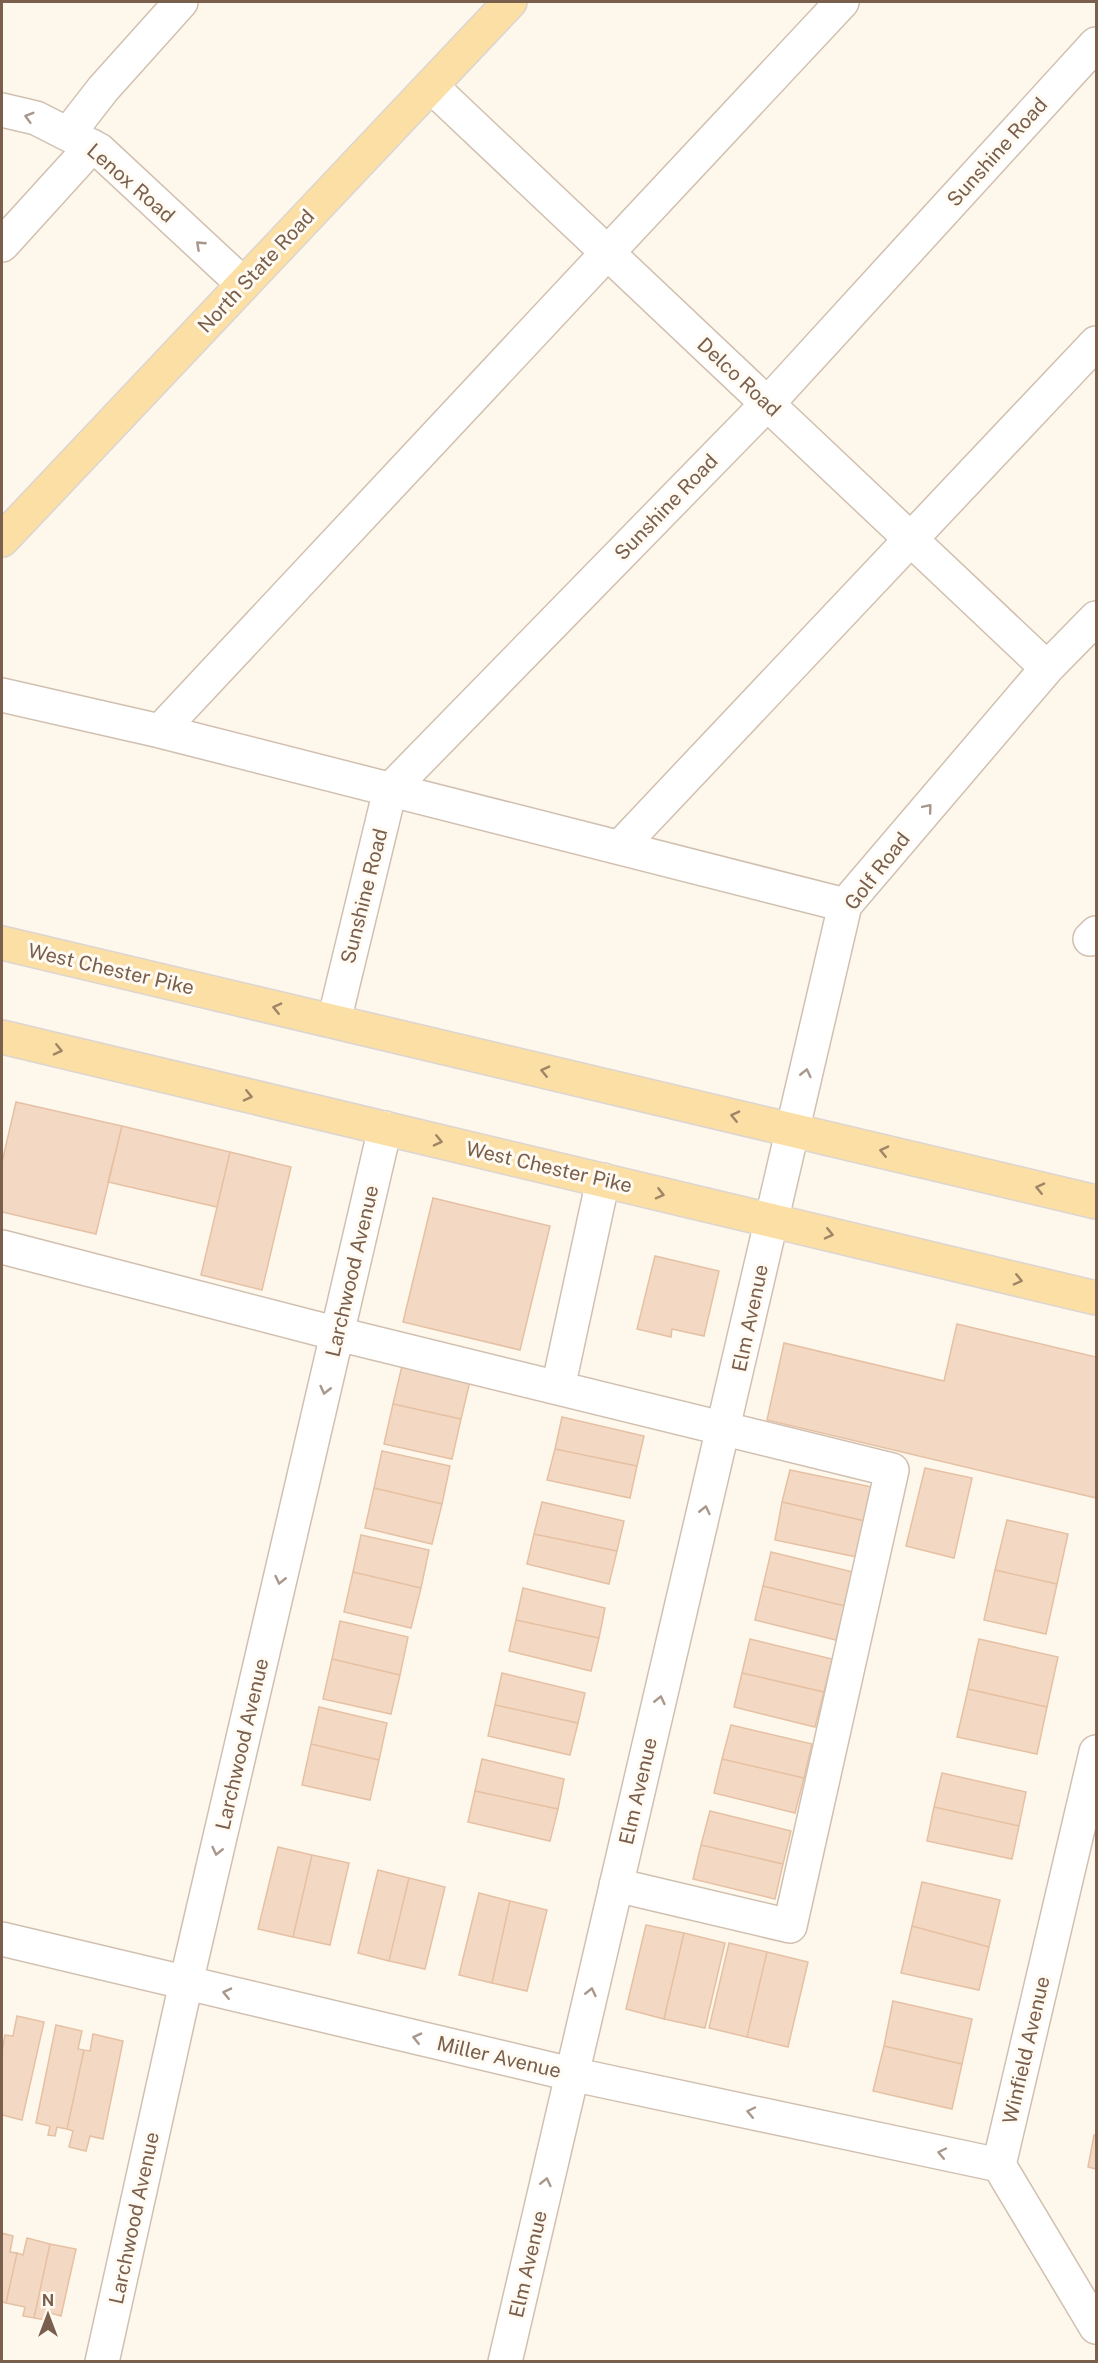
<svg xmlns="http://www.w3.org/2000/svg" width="1098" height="2363" font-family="'Public Sans',sans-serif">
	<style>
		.building { fill: #f3d9c3; stroke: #e6c0a3; stroke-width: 1.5 }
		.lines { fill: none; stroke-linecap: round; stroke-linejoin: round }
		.minor-casing { stroke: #d1c0b0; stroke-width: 36 }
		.major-casing { stroke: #dcd5d1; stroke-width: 36 }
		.minor { stroke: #fff; stroke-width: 33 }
		.major { stroke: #fbdfa5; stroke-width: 33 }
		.oneway { stroke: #a9978b }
		.oneway2 { stroke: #a18567 }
		.labels { text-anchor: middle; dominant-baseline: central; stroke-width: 6; stroke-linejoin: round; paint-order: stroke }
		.street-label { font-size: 20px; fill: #7a5f4d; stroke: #fffbf3 }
	</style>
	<rect width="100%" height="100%" fill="#fdf7ec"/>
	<path class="building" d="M16 1102 122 1126 96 1234 2 1212V1162Z
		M122 1126 230 1152 217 1207 108 1182Z
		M230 1152 291 1167 262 1290 201 1275Z
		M433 1198 550 1226 520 1350 403 1322Z
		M655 1256 719 1271 704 1336 672 1329 671 1337 637 1329Z
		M957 1324 1096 1357V1498L767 1420 784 1343 944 1381Z
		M402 1366 470 1381 461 1419 393 1404Z
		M393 1404 461 1419 452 1459 384 1444Z
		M562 1417 644 1436 637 1466 555 1449Z
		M555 1449 637 1466 630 1498 547 1480Z
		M382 1451 450 1466 442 1504 374 1488Z
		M925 1468 972 1478 954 1558 906 1546Z
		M790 1470 872 1487 865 1521 782 1502Z
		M374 1488 442 1504 432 1544 365 1528Z
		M542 1502 624 1521 617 1551 534 1534Z
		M782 1502 865 1521 857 1557 775 1540Z
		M1007 1520 1068 1534 1057 1584 995 1570Z
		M534 1534 617 1551 609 1584 527 1564Z
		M361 1535 429 1550 421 1588 353 1572Z
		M771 1552 853 1572 845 1606 763 1586Z
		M995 1570 1057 1584 1046 1634 984 1620Z
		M353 1572 421 1588 411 1628 344 1612Z
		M763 1586 845 1606 836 1640 755 1620Z
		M523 1588 605 1608 599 1638 516 1620Z
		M516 1620 599 1638 591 1671 509 1651Z
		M340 1621 408 1637 400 1675 332 1659Z
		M750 1639 832 1659 824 1692 742 1673Z
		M979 1639 1058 1657 1047 1707 968 1689Z
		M332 1659 400 1675 391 1714 323 1699Z
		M502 1673 585 1693 578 1723 495 1705Z
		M742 1673 824 1692 815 1727 734 1707Z
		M968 1689 1047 1707 1037 1754 957 1737Z
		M495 1705 578 1723 570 1755 488 1736Z
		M319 1707 387 1723 379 1760 311 1744Z
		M731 1725 812 1744 804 1778 722 1759Z
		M311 1744 379 1760 370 1800 302 1785Z
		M482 1759 564 1779 558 1809 475 1791Z
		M722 1759 804 1778 795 1813 714 1793Z
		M942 1773 1026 1792 1019 1826 934 1807Z
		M475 1791 558 1809 550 1841 468 1822Z
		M934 1807 1019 1826 1012 1859 927 1841Z
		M710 1811 791 1831 783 1864 701 1845Z
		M701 1845 783 1864 775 1899 693 1879Z
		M278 1847 312 1855 293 1937 258 1929Z
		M312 1855 349 1863 330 1945 293 1937Z
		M378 1870 409 1878 389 1961 358 1953Z
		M409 1878 445 1887 425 1969 389 1961Z
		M922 1882 1000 1900 989 1947 912 1926Z
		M479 1893 510 1901 492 1983 459 1975Z
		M510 1901 547 1910 527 1991 492 1983Z
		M646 1925 684 1933 664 2019 626 2009Z
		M912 1926 989 1947 979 1990 901 1973Z
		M684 1933 725 1943 705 2028 664 2019Z
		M729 1943 767 1952 747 2037 709 2028Z
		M767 1952 808 1962 788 2047 747 2037Z
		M893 2001 972 2019 962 2064 884 2046Z
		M17 2016 44 2022 22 2120 2 2115V2052L5 2035 13 2036Z
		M56 2025 82 2031 78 2049 84 2050 67 2129 57 2127 55 2136 48 2135 50 2126 36 2123Z
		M93 2034 123 2041 103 2139 90 2136 86 2151 69 2147 73 2131 67 2129 84 2050 90 2051Z
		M884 2046 962 2064 952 2109 873 2091Z
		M1094 2135 1096 2136V2169L1088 2167Z
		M2 2233 13 2236 10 2252 17 2253 6 2303 2 2302Z
		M27 2238 50 2244 34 2318 23 2316 25 2307 6 2303 17 2253 23 2255Z
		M50 2244 76 2249 61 2316 47 2312 45 2320 34 2318Z"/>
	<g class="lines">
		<defs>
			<path id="minor" d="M431 86 1047 668
				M2 110 36 118 99 150 243 284
				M68 134 103 89 181 2
				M2 245 92 146
				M2 695 160 731 845 905
				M160 731 842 2
				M620 847 1096 343
				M1090 939 1096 933
				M334 1021 390 790 768 403 1096 44
				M2 1247 338 1334 892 1470 790 1926 616 1885
				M558 1388 603 1180
				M1096 1752 999 2165 1096 2327
				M2 1939 571 2074 999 2165
				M102 2362 186 1983 385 1128
				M505 2362 845 905 1047 668 1096 618"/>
			<path id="major" d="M2 540 510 2
				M2 943 1096 1202
				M2 1037 1096 1298"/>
		</defs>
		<use href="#minor" class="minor-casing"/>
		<use href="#major" class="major-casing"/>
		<use href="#minor" class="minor"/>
		<use href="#major" class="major"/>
	</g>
	<defs><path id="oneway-chevron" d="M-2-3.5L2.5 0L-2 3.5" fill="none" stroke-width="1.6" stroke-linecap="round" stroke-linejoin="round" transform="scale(1.5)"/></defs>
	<g class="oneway">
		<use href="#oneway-chevron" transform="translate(29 117) rotate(-164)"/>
		<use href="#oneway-chevron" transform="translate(200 245) rotate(-137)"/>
		<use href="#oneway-chevron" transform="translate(928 808) rotate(-50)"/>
		<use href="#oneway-chevron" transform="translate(806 1073) rotate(-77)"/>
		<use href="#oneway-chevron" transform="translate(325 1390) rotate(103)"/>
		<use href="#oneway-chevron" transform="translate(705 1510) rotate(-77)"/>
		<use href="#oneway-chevron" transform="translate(280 1580) rotate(103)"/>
		<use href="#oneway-chevron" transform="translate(660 1700) rotate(-77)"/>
		<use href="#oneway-chevron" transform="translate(217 1851) rotate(103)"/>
		<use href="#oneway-chevron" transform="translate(591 1992) rotate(-77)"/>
		<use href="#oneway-chevron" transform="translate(227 1993) rotate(-167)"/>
		<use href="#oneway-chevron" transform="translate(417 2038) rotate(-167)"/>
		<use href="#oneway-chevron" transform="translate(751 2112) rotate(-168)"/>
		<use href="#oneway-chevron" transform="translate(942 2153) rotate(-168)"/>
		<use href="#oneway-chevron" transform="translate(546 2182) rotate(-77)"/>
	</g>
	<g class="oneway2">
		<use href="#oneway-chevron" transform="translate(277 1008) rotate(-167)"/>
		<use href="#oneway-chevron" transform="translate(58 1050) rotate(13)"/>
		<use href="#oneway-chevron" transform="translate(545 1071) rotate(-167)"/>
		<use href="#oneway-chevron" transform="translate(248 1096) rotate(13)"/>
		<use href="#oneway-chevron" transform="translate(735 1116) rotate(-167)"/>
		<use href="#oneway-chevron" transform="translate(438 1141) rotate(13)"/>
		<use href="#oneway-chevron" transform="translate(884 1151) rotate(-167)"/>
		<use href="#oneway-chevron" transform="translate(1040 1188) rotate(-167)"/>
		<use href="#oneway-chevron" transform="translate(660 1194) rotate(14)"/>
		<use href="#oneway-chevron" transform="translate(829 1234) rotate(13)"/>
		<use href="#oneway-chevron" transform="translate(1018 1280) rotate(13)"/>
	</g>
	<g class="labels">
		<g class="street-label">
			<text transform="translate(997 152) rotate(-48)">Sunshine Road</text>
			<text transform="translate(131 183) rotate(41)">Lenox Road</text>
			<text transform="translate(256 271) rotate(-47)">North State Road</text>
			<text transform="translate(739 377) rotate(43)">Delco Road</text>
			<text transform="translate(666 507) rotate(-46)">Sunshine Road</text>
			<text transform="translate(877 871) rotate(-52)">Golf Road</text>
			<text transform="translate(364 896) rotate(-76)">Sunshine Road</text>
			<text transform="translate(111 969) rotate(13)">West Chester Pike</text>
			<text transform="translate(549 1167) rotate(13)">West Chester Pike</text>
			<text transform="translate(352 1271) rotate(-77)">Larchwood Avenue</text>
			<text transform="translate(750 1318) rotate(-78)">Elm Avenue</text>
			<text transform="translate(242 1744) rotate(-77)">Larchwood Avenue</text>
			<text transform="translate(638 1791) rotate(-77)">Elm Avenue</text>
			<text transform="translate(1026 2050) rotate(-77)">Winfield Avenue</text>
			<text transform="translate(499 2057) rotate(13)">Miller Avenue</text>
			<text transform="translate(134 2218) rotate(-78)">Larchwood Avenue</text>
			<text transform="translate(528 2264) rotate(-77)">Elm Avenue</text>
		</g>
	</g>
	<rect width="1098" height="2363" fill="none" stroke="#7a5f4d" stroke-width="6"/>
	<g transform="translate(48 2315)" stroke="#fffbf3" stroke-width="4.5" paint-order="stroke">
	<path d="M0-4.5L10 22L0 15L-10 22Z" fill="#7a5f4d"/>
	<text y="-9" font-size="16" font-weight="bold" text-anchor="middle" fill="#7a5f4d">N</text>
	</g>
</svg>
